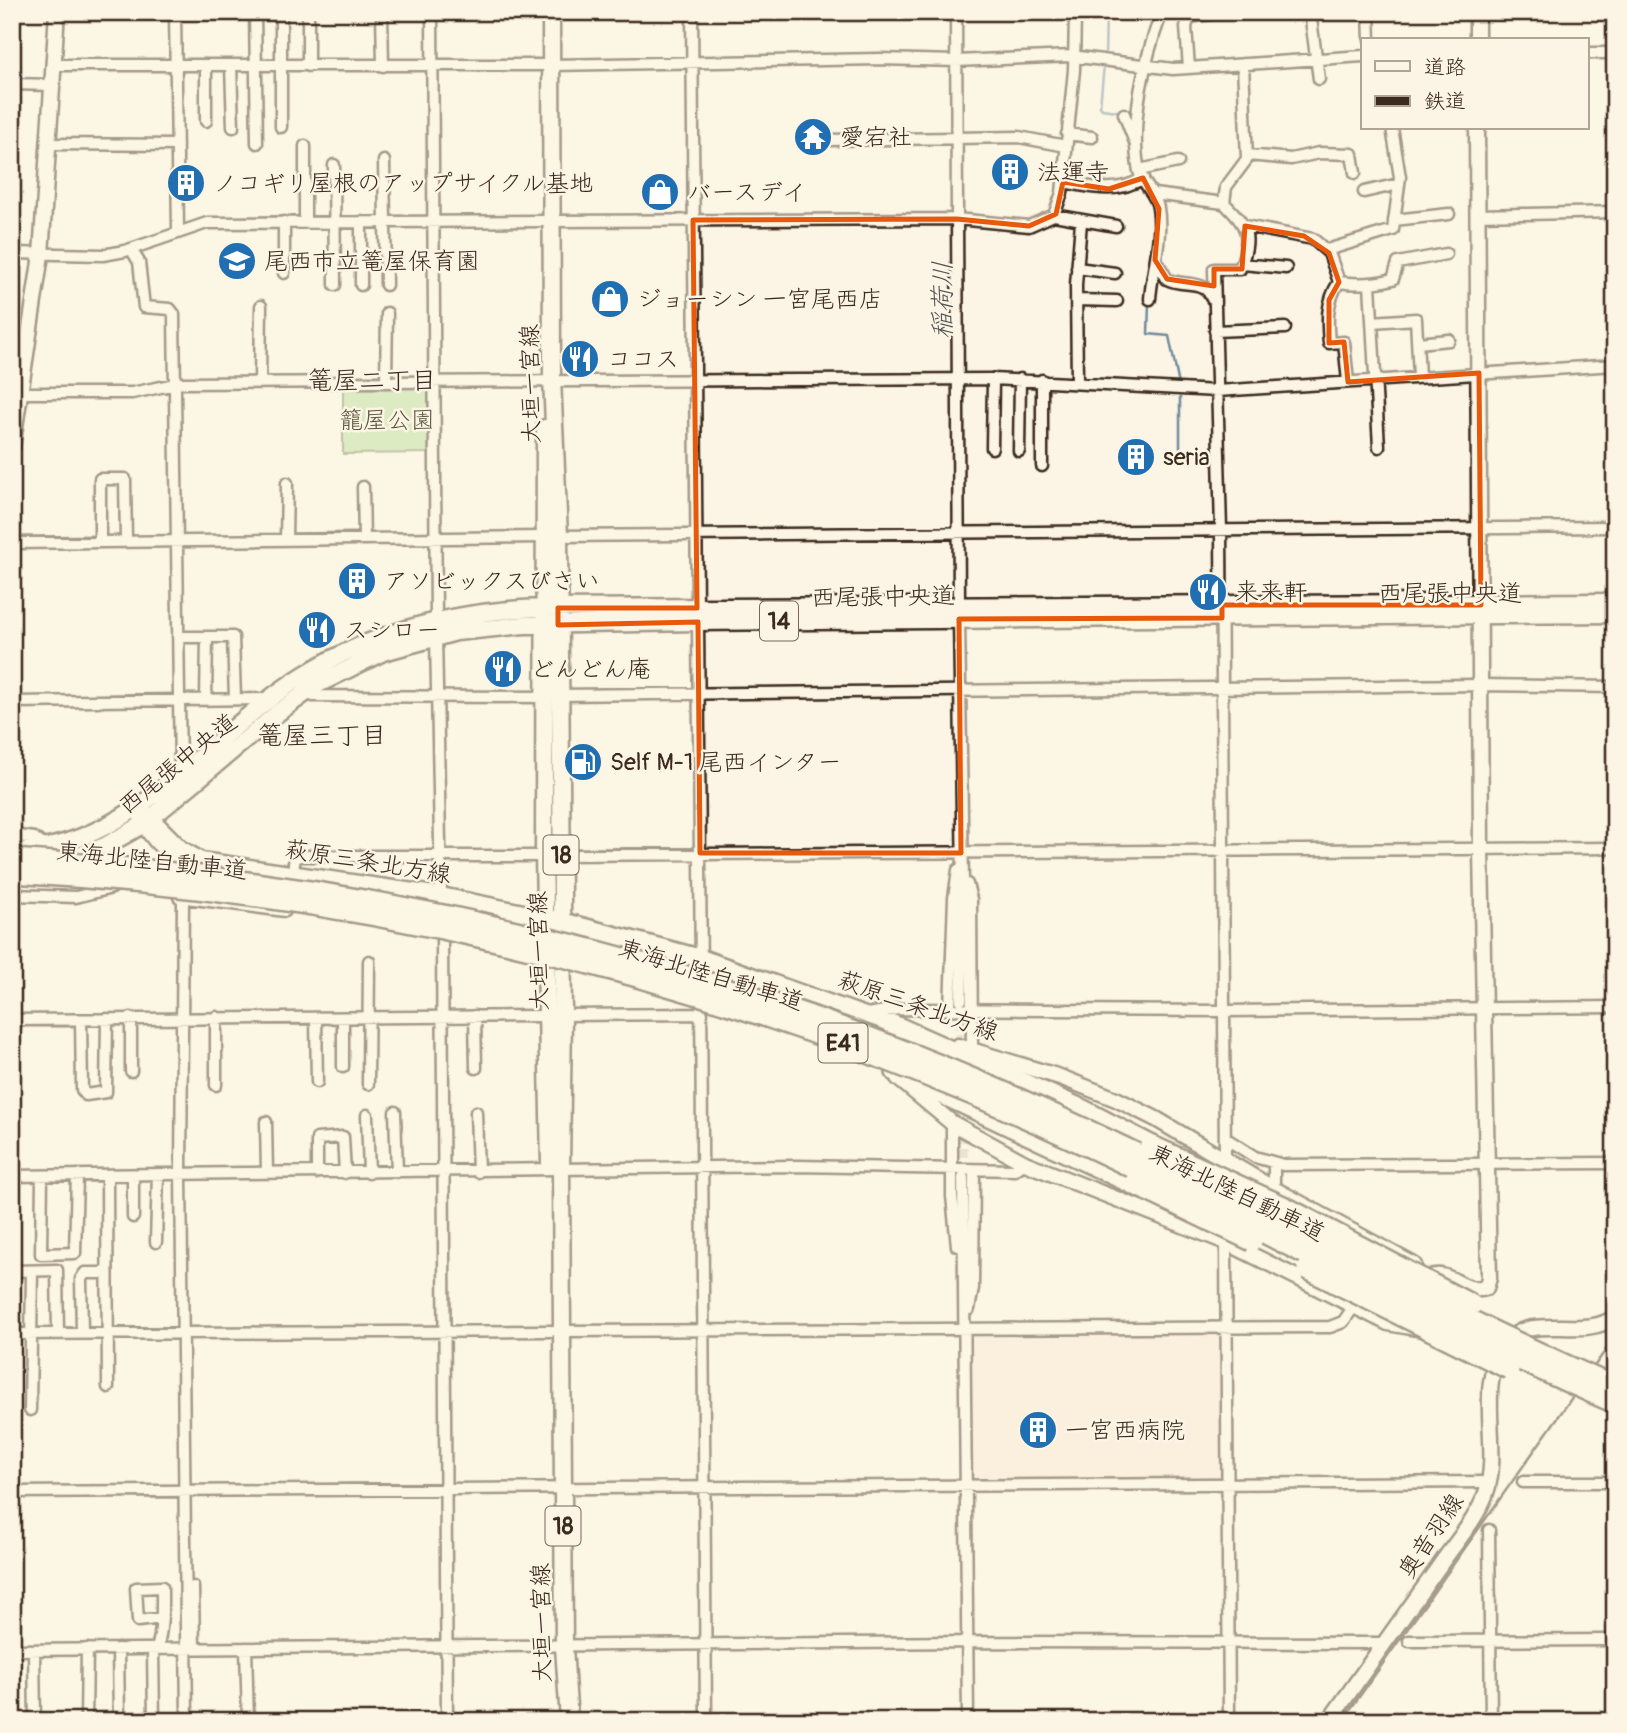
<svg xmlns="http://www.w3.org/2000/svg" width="1627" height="1733" font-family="Pangolin,'Klee One',sans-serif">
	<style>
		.built { fill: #fae8d2 }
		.green { fill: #b9de99; stroke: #7a845c; stroke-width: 2 }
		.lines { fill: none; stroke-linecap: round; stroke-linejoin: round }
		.stream { stroke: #708b9d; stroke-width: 2.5 }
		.street-tunnel { stroke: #d5ccbd; stroke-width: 10; stroke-dasharray: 10 5; stroke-linecap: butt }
		.street-casing { stroke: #3b2a1e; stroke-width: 15 }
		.secondary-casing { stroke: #3b2a1e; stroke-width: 19 }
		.primary-casing { stroke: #3b2a1e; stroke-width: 21 }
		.highway-casing { stroke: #3b2a1e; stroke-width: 24 }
		.street { stroke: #fcf5e5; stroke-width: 10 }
		.secondary { stroke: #fcf5e5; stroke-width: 14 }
		.primary { stroke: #fcf5e5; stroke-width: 16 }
		.highway { stroke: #fcf5e5; stroke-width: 19 }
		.rail { stroke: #3b2a1e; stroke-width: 2.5 }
		.highway-bridge-casing { stroke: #3b2a1e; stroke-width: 24; stroke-linecap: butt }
		.highway-bridge { stroke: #fcf5e5; stroke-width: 19 }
		.marked { fill: none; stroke: #e8590c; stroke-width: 5; stroke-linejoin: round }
		.labels { text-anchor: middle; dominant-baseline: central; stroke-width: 5; stroke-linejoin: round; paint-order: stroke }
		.shield { fill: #fcf5e5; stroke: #75675a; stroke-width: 2 }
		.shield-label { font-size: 23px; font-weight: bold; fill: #3b2a1e }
		.poi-label { font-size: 24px; fill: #3b2a1e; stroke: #fcf5e5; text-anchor: start }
		.street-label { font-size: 24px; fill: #3b2a1e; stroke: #fcf5e5 }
		.park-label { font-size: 24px; fill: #5a573d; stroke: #fcf5e5 }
		.water-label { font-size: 26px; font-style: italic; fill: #515253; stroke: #fcf5e5 }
		.neighbourhood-label { font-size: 26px; fill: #3b2a1e; stroke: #fcf5e5 }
	</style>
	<rect width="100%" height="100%" fill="#fcf5e5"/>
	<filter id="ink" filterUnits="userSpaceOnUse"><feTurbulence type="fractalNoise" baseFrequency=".0143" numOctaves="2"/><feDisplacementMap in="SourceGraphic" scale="14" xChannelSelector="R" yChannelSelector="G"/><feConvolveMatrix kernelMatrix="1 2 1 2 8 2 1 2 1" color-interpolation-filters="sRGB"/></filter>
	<g filter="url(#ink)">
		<path class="built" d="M1221 1333 1224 1481 970 1483 971 1336Z"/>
		<path class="green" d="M430 387V453L343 454V388Z"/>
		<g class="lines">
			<path class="stream" d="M1105 57 1106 12
				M1104 65 1100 106 1102 109 1123 112
				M1149 303 1148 334 1169 336 1179 385
				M1180 398V453H1212"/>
			<path class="street-tunnel" d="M961 1004V1052
				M962 1102 963 1175"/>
			<defs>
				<path id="street" d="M175 12 178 231
					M255 12 257 143
					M308 12V66
					M382 12 383 66
					M432 12 436 620
					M692 12 697 608
					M956 12 959 607
					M1171 12 1189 17 1224 12
					M1310 12 1319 79
					M1369 12 1370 40
					M1189 17 1186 27 1189 68
					M1587 53H1615
					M54 65H543
					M551 65 880 59 956 61 1071 56 1173 69 1363 56
					M231 66 233 127
					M12 84 52 85
					M1124 114 1136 145
					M206 121V66
					M281 127V12
					M1067 134 1092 137
					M828 140 1019 137 1066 146
					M49 144 177 145
					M305 146V222
					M1248 155 1291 159 1319 153 1352 154 1355 173
					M384 161 386 285
					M334 165 335 285
					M1139 170 1178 162
					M1063 182C1091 187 1117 195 1143 178
					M1364 192 1399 184
					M1154 194 1224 203
					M1054 215 1116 226
					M1477 215 1615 212
					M1394 220 1449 214
					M552 221 957 219 1029 226 1054 215 1062 193 1074 70 1075 12
					M284 222V273
					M1245 226 1313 239 1329 253 1339 282C1358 285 1374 284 1393 279L1398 263 1446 254
					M131 249 139 262 144 307 170 309 174 314 180 773
					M1327 250 1393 230 1400 177 1392 128
					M12 253 103 255 125 251 207 223 544 221
					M1156 260 1167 279C1184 288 1204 277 1212 299
					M1242 264 1286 268
					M1077 268 1115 273
					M1339 282C1326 302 1327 321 1329 343L1344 342 1348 382
					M1370 284 1379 447
					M361 285V222
					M1150 299C1152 270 1163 238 1158 208 1156 193 1142 184 1139 171 1129 123 1145 57 1162 12
					M1076 300 1117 301
					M1372 322 1416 319 1419 377
					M1215 331 1285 328
					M1418 343 1449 340
					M1042 380V466
					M386 382 387 313
					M1077 382 1076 285 1081 222
					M260 383 261 306
					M21 393H132L180 383 993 379 1217 391 1615 365
					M992 448 993 379
					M1019 451 1020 379
					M363 487 364 539
					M559 536 1615 527
					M286 540 287 483
					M100 542V479H125L126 541
					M12 543 543 537
					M959 619 963 883 961 1000
					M698 622 701 978
					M436 636 441 895
					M178 637H233L235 699
					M309 690 313 696 544 697
					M559 695 1481 685 1615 687
					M206 699 207 637
					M12 702 267 699
					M12 835 34 838 47 848
					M561 855 1615 848
					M293 872 295 856H544
					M967 884 971 899 972 1050
					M12 895 76 897 112 888
					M179 897 285 911
					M183 898 181 1174 187 1721
					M442 939 447 1721
					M701 993 706 1721
					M950 1009 954 898 958 870
					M867 1014 898 1009 1224 1011 1615 1007
					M563 1015 702 1014
					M475 1016 476 1068
					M131 1018V1071
					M316 1018 317 1082
					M12 1020 548 1016
					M81 1020 82 1090 86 1095 106 1092 107 1019
					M343 1067V1019
					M368 1084 369 961
					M216 1085V1017
					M395 1112 397 1172
					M476 1112 478 1172
					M367 1115 369 1173
					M266 1122 267 1172
					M952 1123V1196L957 1246
					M1225 1138 1255 1157 1283 1165 1615 1163
					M1225 1164 1221 530 1214 269H1240C1252 234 1248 227 1224 203L1226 187 1247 159 1243 64
					M317 1173V1139L343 1137 345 1173
					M107 1175 108 1387
					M133 1175V1217
					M12 1176 797 1166 1015 1170 1025 1163
					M42 1176 41 1254 75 1253 77 1175
					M963 1178 968 1721
					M1274 1189V1164
					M1226 1239 1229 1721
					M156 1242 158 1174
					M12 1271 57 1270 58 1333
					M969 1309 973 1288 974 1170
					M561 1331 1330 1327 1343 1322 1358 1301
					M82 1333 81 1279 85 1273H107
					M12 1334 551 1331
					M30 1410 32 1271
					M1523 1482H1615
					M12 1492 1488 1482
					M1489 1530 1491 1721
					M193 1587 194 1648
					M1409 1641 1615 1640
					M246 1648 248 1721
					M118 1649 119 1721
					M153 1649 154 1721
					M157 1649C163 1628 162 1608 162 1587L136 1588 138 1621 162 1618
					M12 1650 967 1642 1385 1643
					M34 1650 35 1721
					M86 1721 87 1649"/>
				<path id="secondary" d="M1477 12V40
					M12 447 41 255 57 12
					M145 812 181 848 201 860 441 895 562 920 701 957 902 1028
					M140 815C149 839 176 865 200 869
					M421 903 473 912
					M503 919 638 952 760 991
					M958 1046 1060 1077 1116 1099 1156 1119 1274 1189 1414 1265
					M898 1078 952 1123 1025 1163 1226 1242 1388 1323 1422 1329
					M1429 1278C1448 1268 1464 1295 1486 1288L1489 1278 1481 850 1477 128
					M1329 1721C1366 1669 1403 1617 1440 1565 1455 1543 1477 1519 1486 1493 1502 1447 1474 1384 1506 1343 1531 1311 1583 1341 1615 1317"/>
				<path id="primary" d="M551 12 552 379 559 536 563 1015 561 1170 564 1647 569 1721
					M545 428 544 856 550 1165
					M12 851C129 850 204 741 293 682 368 632 453 611 543 608L1615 602
					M66 861 105 846 144 824 279 712 318 684 383 652 456 632 524 625 698 622 1615 614"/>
				<path id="highway" d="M893 1025 1083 1110 1150 1145
					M896 1072 1133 1184"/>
			</defs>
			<use href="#street" class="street-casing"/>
			<use href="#secondary" class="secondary-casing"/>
			<use href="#primary" class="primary-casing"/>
			<use href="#highway" class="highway-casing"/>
			<use href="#street" class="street"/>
			<use href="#secondary" class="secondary"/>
			<use href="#primary" class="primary"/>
			<use href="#highway" class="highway"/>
			<path class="rail" d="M1342 1721 1615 1337"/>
			<defs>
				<path id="highway-bridge" d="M12 859C346 879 674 951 983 1083 1198 1175 1400 1293 1615 1387
					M12 873C344 891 669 966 975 1096 1193 1188 1397 1309 1615 1403
					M1150 1145 1285 1207 1472 1305
					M1133 1184 1252 1241
					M1307 1269 1509 1369"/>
			</defs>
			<use href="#highway-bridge" class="highway-bridge-casing"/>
			<use href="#highway-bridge" class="highway-bridge"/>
		</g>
	</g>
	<path d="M0 0H1627V1733H0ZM1143 178 1159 209 1155 260 1167 279 1214 286V269H1242L1245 226 1304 236 1329 253 1339 282 1329 300V343L1344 342 1348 382 1479 373 1481 605H1222V618L959 619 961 853H700L698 622 558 625V608H697L693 220 957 219 1029 226 1056 214 1063 182 1109 189Z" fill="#fcf5e5" fill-opacity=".55" fill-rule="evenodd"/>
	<path class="marked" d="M1143 178 1159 209 1155 260 1167 279 1214 286V269H1242L1245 226 1304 236 1329 253 1339 282 1329 300V343L1344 342 1348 382 1479 373 1481 605H1222V618L959 619 961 853H700L698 622 558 625V608H697L693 220 957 219 1029 226 1056 214 1063 182 1109 189Z"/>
	<defs>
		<symbol id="temple-disc" viewBox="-11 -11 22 22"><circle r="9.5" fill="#1f6fb2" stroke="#fcf5e5"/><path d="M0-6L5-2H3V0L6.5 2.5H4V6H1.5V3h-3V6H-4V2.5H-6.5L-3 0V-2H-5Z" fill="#fff"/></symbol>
		<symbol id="building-disc" viewBox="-11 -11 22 22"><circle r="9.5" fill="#1f6fb2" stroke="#fcf5e5"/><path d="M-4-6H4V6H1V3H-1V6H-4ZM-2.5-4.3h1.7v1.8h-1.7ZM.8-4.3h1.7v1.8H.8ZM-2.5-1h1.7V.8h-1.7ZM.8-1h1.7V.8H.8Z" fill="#fff"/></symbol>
		<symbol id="shop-disc" viewBox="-11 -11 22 22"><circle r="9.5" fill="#1f6fb2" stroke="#fcf5e5"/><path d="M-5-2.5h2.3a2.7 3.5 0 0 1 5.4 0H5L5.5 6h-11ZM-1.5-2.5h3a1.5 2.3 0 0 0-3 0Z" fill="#fff"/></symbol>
		<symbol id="school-disc" viewBox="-11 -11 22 22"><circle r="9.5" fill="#1f6fb2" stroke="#fcf5e5"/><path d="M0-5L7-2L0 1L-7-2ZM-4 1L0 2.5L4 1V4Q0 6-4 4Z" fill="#fff"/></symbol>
		<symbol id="restaurant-disc" viewBox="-11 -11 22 22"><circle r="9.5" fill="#1f6fb2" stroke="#fcf5e5"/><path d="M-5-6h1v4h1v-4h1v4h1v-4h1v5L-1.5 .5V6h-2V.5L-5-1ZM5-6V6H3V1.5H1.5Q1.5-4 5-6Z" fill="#fff"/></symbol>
		<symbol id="fuel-disc" viewBox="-11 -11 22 22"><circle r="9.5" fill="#1f6fb2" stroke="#fcf5e5"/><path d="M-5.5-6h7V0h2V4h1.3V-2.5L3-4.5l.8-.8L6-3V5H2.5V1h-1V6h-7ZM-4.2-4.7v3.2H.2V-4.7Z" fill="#fff"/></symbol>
	</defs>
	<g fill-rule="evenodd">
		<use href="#temple-disc" x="791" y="115" width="44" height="44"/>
		<use href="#building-disc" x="988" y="150" width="44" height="44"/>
		<use href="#building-disc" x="164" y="161" width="44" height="44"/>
		<use href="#shop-disc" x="638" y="170" width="44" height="44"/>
		<use href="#school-disc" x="215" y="239" width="44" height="44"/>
		<use href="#shop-disc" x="588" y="277" width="44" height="44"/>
		<use href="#restaurant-disc" x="558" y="337" width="44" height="44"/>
		<use href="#building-disc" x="1114" y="435" width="44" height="44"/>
		<use href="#building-disc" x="335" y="559" width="44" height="44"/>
		<use href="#restaurant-disc" x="1186" y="570" width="44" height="44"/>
		<use href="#restaurant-disc" x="295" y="608" width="44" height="44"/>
		<use href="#restaurant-disc" x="481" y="647" width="44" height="44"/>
		<use href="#fuel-disc" x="561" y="740" width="44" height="44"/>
		<use href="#building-disc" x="1016" y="1408" width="44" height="44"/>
	</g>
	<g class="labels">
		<g class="shield">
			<rect x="760" y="601.5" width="38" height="39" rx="5"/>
			<rect x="543.5" y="835.5" width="35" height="39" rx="5"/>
			<rect x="818.5" y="1023.5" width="49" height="39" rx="5"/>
			<rect x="545.5" y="1506.5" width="35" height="39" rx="5"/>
		</g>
		<g class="shield-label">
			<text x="779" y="621">14</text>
			<text x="561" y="855">18</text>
			<text x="843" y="1043">E41</text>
			<text x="563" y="1526">18</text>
		</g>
		<g class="poi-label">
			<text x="840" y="137">愛宕社</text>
			<text x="1037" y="172">法運寺</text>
			<text x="213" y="183">ノコギリ屋根のアップサイクル基地</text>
			<text x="687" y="192">バースデイ</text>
			<text x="264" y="261">尾西市立篭屋保育園</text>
			<text x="637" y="299">ジョーシン 一宮尾西店</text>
			<text x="607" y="359">ココス</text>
			<text x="1163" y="457">seria</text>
			<text x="384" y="581">アソビックスびさい</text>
			<text x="1235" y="592">来来軒</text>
			<text x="344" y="630">スシロー</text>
			<text x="530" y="669">どんどん庵</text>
			<text x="610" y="762">Self M-1 尾西インター</text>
			<text x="1065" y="1430">一宮西病院</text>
		</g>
		<g class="street-label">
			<text transform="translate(531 384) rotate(-91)">大垣一宮線</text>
			<text x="1450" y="593">西尾張中央道</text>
			<text transform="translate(883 597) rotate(-1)">西尾張中央道</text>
			<text transform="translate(178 764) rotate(-39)">西尾張中央道</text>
			<text transform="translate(152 861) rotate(6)">東海北陸自動車道</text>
			<text transform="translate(368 862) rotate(9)">萩原三条北方線</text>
			<text transform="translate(539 951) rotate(-91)">大垣一宮線</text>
			<text transform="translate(711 975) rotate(17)">東海北陸自動車道</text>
			<text transform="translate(918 1006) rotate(19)">萩原三条北方線</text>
			<text transform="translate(1237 1193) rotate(26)">東海北陸自動車道</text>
			<text transform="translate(1431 1536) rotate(-56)">奥音羽線</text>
			<text transform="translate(542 1623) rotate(-91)">大垣一宮線</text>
		</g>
		<g class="park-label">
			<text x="387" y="420">籠屋公園</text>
		</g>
		<g class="water-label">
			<text transform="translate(943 300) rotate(-90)">稲荷川</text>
		</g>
		<g class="neighbourhood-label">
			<text x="372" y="381">篭屋二丁目</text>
			<text x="322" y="736">篭屋三丁目</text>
		</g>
	</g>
	<rect width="1627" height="1733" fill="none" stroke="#fcf5e5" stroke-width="42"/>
	<rect x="21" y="21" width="1585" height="1691" fill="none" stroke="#3b2a1e" stroke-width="2.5" filter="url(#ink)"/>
	<rect x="1361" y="38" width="228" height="91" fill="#fcf5e5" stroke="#afa495" stroke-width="2"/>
	<rect x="1375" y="61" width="35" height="10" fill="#fcf5e5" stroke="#afa495" stroke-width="2"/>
	<text x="1424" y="74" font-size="21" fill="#3b2a1e">道路</text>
	<rect x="1375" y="96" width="35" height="10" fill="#3b2a1e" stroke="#afa495" stroke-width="2"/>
	<text x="1424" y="108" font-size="21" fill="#3b2a1e">鉄道</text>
</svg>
